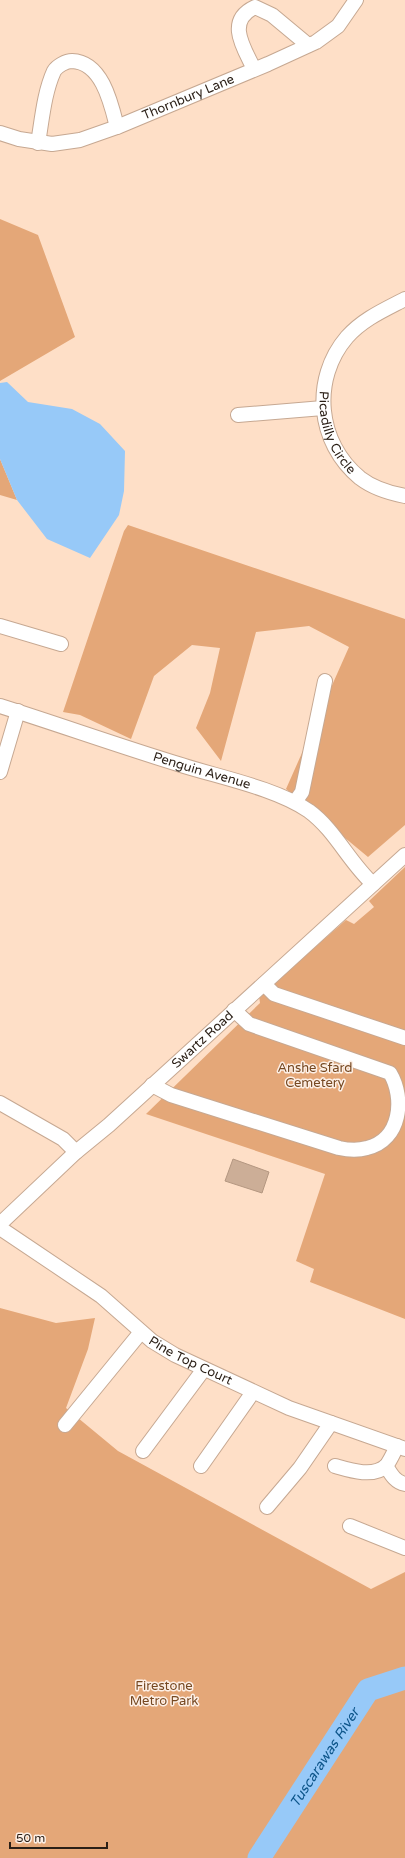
<svg xmlns="http://www.w3.org/2000/svg" width="405" height="1858" font-family="'Varela Round',sans-serif">
	<style>
		.green { fill: #e4a778 }
		.water { fill: #97c9f8 }
		.lines { fill: none; stroke-linecap: round; stroke-linejoin: round }
		.river { stroke: #97c9f8; stroke-width: 23 }
		.building { fill: #ccae97; stroke: #b49781 }
		.minor-casing { stroke: #c6a892; stroke-width: 16 }
		.minor { stroke: #fff; stroke-width: 14 }
		.labels { text-anchor: middle; dominant-baseline: central; stroke-width: 3; stroke-linejoin: round; paint-order: stroke }
		.street-label { font-size: 13px; fill: #2a1f16; stroke: #fdf0e7 }
		.park-label { font-size: 13px; fill: #764821; stroke: #fdf0e7 }
		.water-label { font-size: 14px; font-style: italic; fill: #0d558a; stroke: #fdf0e7 }
	</style>
	<rect width="100%" height="100%" fill="#fedfc7"/>
	<path class="green" d="M0 219 38 235 75 337 0 381Z
		M0 459 17 500 0 495Z
		M128 525 405 619V825L368 857 286 789 349 647 309 626 256 632 221 761 196 728 210 693 220 648 192 645 154 676 131 739 80 715 63 712 124 531Z
		M405 867V1319L310 1282 314 1269 296 1261 325 1174 146 1114 260 1003 259 996 346 920 354 924 374 907 369 901Z
		M0 1308 56 1323 95 1318 88 1349 66 1408 118 1451 371 1589 405 1572V1858H0Z"/>
	<path class="water" d="M7 382 28 402 72 409 100 424 125 451 124 491 119 515 90 558 47 539 17 500 0 459V383Z"/>
	<g class="lines">
		<path class="river" id="s1" d="M259 1858 368 1690 405 1678"/>
	</g>
	<path class="building" d="M233 1159 269 1172 262 1193 225 1181Z"/>
	<g class="lines">
		<defs>
			<g id="minor">
				<path d="M254 69C244 48 225 21 255 7L272 15 308 45"/>
				<path id="s2" d="M0 133 19 139 52 144 80 140 117 127 268 64 316 42 338 26 356 0"/>
				<path d="M38 143C42 120 44 93 54 71 57 66 66 61 72 61 102 62 111 103 117 127"/>
				<path id="s3" d="M405 299C384 310 363 319 347 337 311 379 317 443 360 478 373 488 389 493 405 496"/>
				<path d="M238 415 323 408"/>
				<path d="M0 626 61 644"/>
				<path id="s4" d="M0 706C60 725 119 746 178 764 218 777 276 788 309 811 335 830 349 862 373 884"/>
				<path d="M0 772 18 711"/>
				<path d="M295 802 302 792 325 681"/>
				<path d="M264 984 274 994 405 1038"/>
				<path d="M152 1085 171 1095 339 1148C348 1150 357 1151 367 1148 401 1140 405 1098 390 1073L249 1024 234 1010"/>
				<path d="M0 1103 63 1139 76 1152"/>
				<path id="s5" d="M0 1224 76 1152 109 1125 405 855"/>
				<path id="s6" d="M0 1228 101 1296 152 1341 175 1355 289 1408 405 1449"/>
				<path d="M65 1425 141 1332"/>
				<path d="M143 1451 204 1369"/>
				<path d="M201 1466 253 1392"/>
				<path d="M335 1466C349 1470 373 1478 386 1466 390 1461 394 1452 397 1446"/>
				<path d="M386 1466C391 1474 395 1482 405 1484"/>
				<path d="M267 1507 300 1468 331 1423"/>
				<path d="M350 1526 405 1548"/>
			</g>
		</defs>
		<use href="#minor" class="minor-casing"/>
		<use href="#minor" class="minor"/>
	</g>
	<g class="labels">
		<g class="street-label">
			<text stroke="none"><textPath href="#s2" startOffset="198">Thornbury Lane</textPath></text>
			<text stroke="none"><textPath href="#s3" startOffset="174">Picadilly Circle</textPath></text>
			<text stroke="none"><textPath href="#s4" startOffset="212">Penguin Avenue</textPath></text>
			<text stroke="none"><textPath href="#s5" startOffset="274">Swartz Road</textPath></text>
			<text stroke="none"><textPath href="#s6" startOffset="233">Pine Top Court</textPath></text>
		</g>
		<g class="park-label">
			<text x="315" y="1068">Anshe Sfard<tspan x="315" dy="15">Cemetery</tspan></text>
			<text x="164" y="1686">Firestone<tspan x="164" dy="15">Metro Park</tspan></text>
		</g>
		<g class="water-label">
			<text stroke="none"><textPath href="#s1" startOffset="120">Tuscarawas River</textPath></text>
		</g>
	</g>
	<path d="M10 1842v6h97v-6" fill="none" stroke="#2a1f16" stroke-width="2"/>
	<text x="16" y="1842" font-size="12" fill="#2a1f16" stroke="#fdf0e7" stroke-width="3" paint-order="stroke">50 m</text>
</svg>
